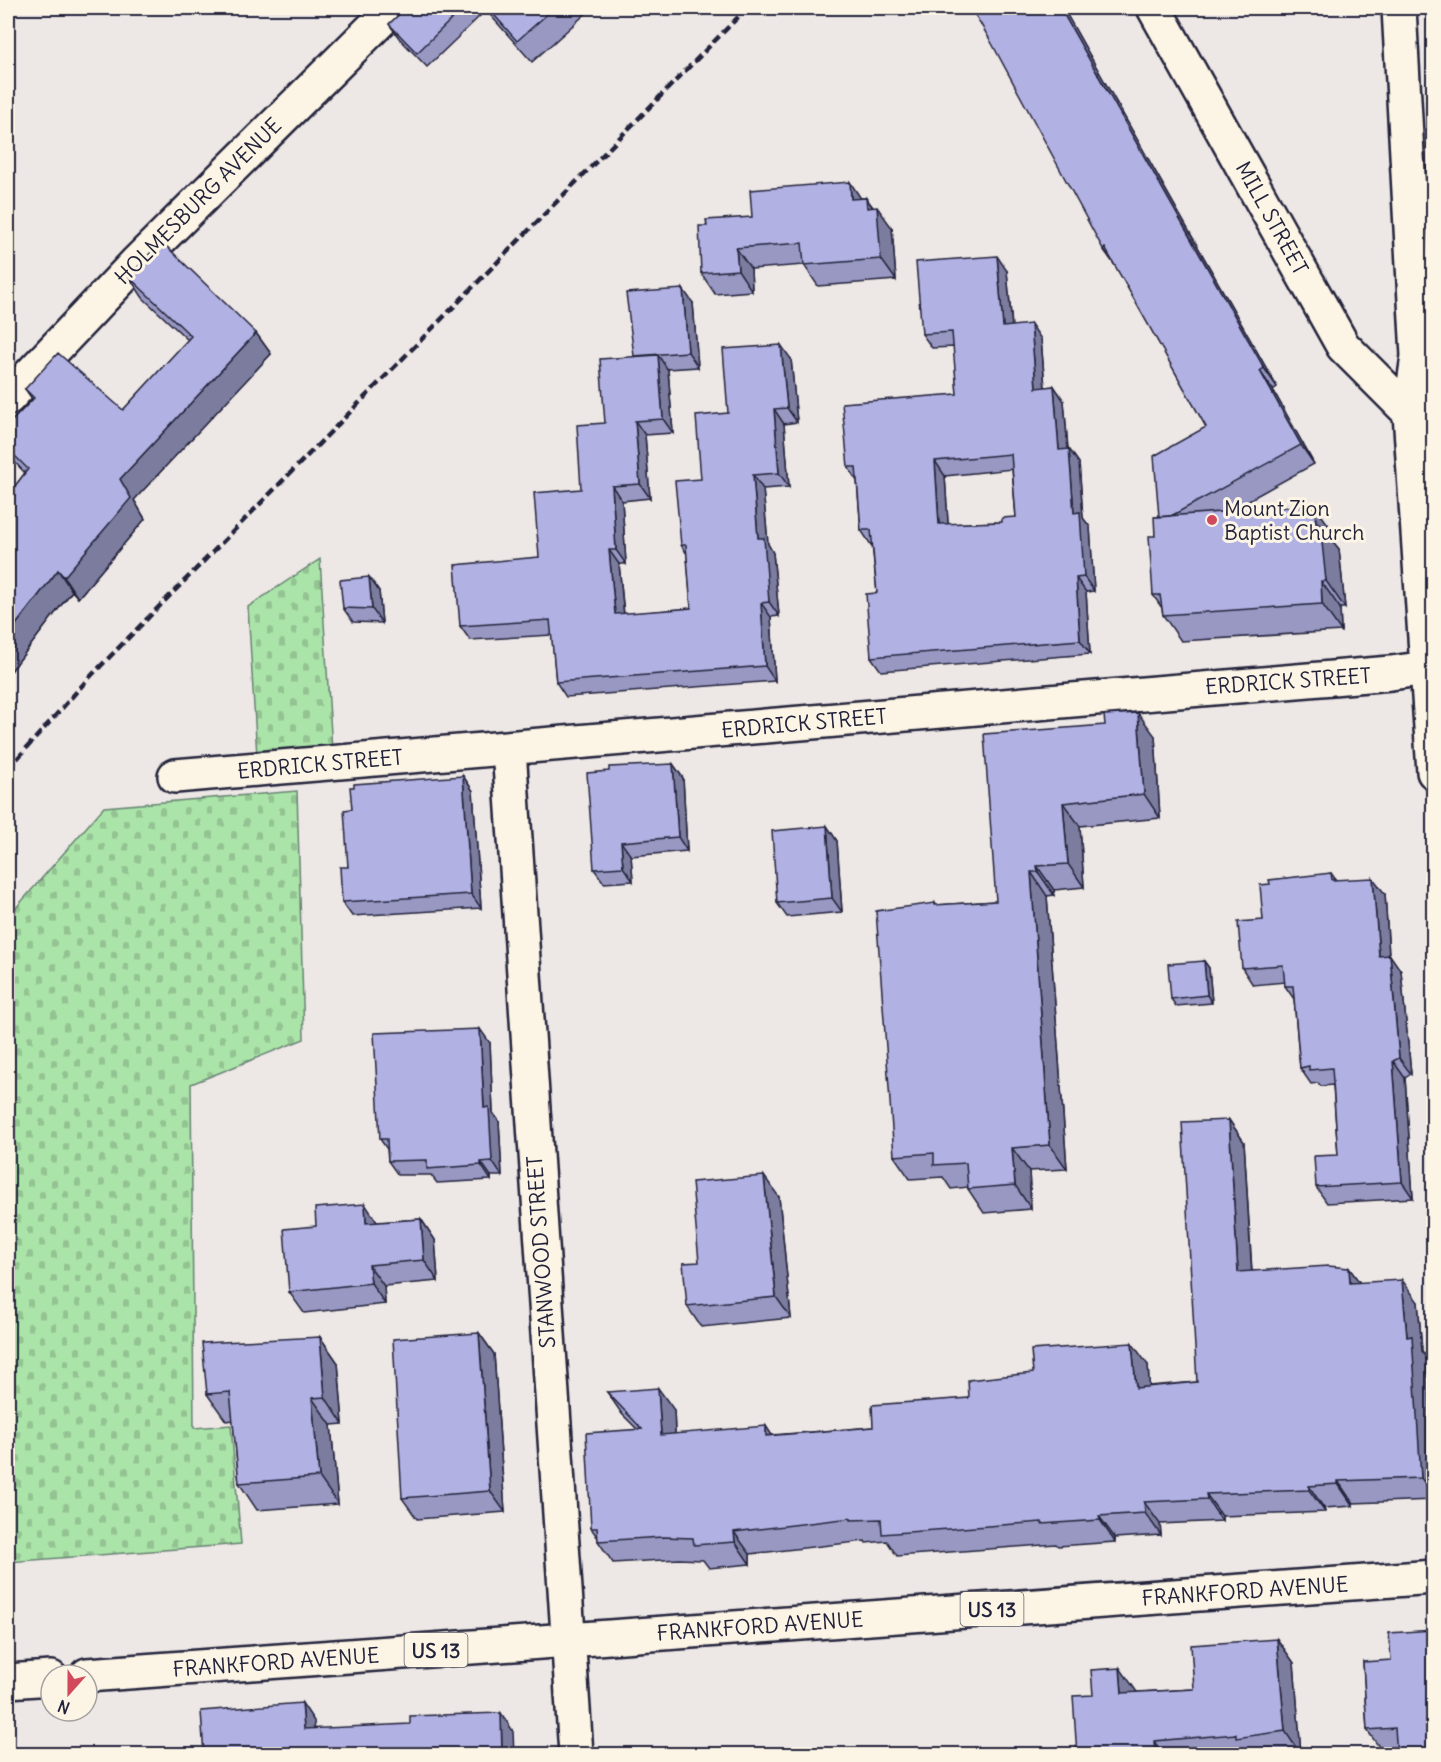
<svg xmlns="http://www.w3.org/2000/svg" width="1441" height="1762" font-family="Delius,sans-serif">
	<style>
		.cemetery { fill: url(#cemetery-stones); stroke: #668372; stroke-width: 1.5 }
		.lines { fill: none; stroke-linecap: round; stroke-linejoin: round }
		.minor-casing { stroke: #22223b; stroke-width: 38 }
		.primary-casing { stroke: #22223b; stroke-width: 38 }
		.minor { stroke: #fcf5e5; stroke-width: 33 }
		.primary { stroke: #fcf5e5; stroke-width: 33 }
		.rail { stroke: #22223b; stroke-width: 4.5; stroke-dasharray: 9 4.5; stroke-linecap: butt }
		.wall { fill: #9898c3; stroke: #22223b; stroke-width: 1.5; fill-rule: evenodd }
		.shaded-wall { fill: #7c7c9f; stroke: #22223b; stroke-width: 1.5 }
		.building { fill: #b1b1e3; stroke: #22223b; stroke-width: 1.5; fill-rule: evenodd }
		.poi-dot { fill: #d1495b; stroke: #fcf5e5; stroke-width: 2 }
		.labels { text-anchor: middle; dominant-baseline: central; stroke-width: 6; stroke-linejoin: round; paint-order: stroke }
		.shield { fill: #fcf5e5; stroke: #63616e; stroke-width: 1.5 }
		.shield-label { font-size: 20px; font-weight: bold; fill: #22223b }
		.street-label { font-size: 21px; fill: #22223b; stroke: #fcf5e5 }
		.poi-label { font-size: 21px; fill: #22223b; stroke: #fcf5e5; text-anchor: start }
	</style>
	<defs>
		<pattern id="cemetery-stones" width="16" height="16" patternUnits="userSpaceOnUse" patternTransform="scale(1.5)"><rect width="16" height="16" fill="#abe4a8"/><path d="M2 7V4a2 2 0 0 1 4 0v3zM10 15v-3a2 2 0 0 1 4 0v3z" fill="#93c392"/></pattern>
	</defs>
	<rect width="100%" height="100%" fill="#ede7e5"/>
	<filter id="ink" filterUnits="userSpaceOnUse"><feTurbulence type="fractalNoise" baseFrequency=".0167" numOctaves="2"/><feDisplacementMap in="SourceGraphic" scale="12" xChannelSelector="R" yChannelSelector="G"/><feConvolveMatrix kernelMatrix="1 2 1 2 8 2 1 2 1" color-interpolation-filters="sRGB"/></filter>
	<g filter="url(#ink)">
		<path class="cemetery" d="M320 559 332 750 257 756 248 607Z
			M297 791 304 1039 191 1084 194 1428 231 1425 241 1544 8 1562V917L104 807Z"/>
		<g class="lines">
			<defs>
				<path id="minor" d="M1154 8 1343 346 1410 413
					M1399 8 1418 356 1410 413 1434 772
					M8 398 135 264 393 8
					M509 749 576 1754
					M175 776 1391 673 1434 667"/>
				<path id="primary" d="M87 1675 1434 1577
					M8 1681 51 1678"/>
			</defs>
			<use href="#minor" class="minor-casing"/>
			<use href="#primary" class="primary-casing"/>
			<use href="#minor" class="minor"/>
			<use href="#primary" class="primary"/>
			<path class="rail" d="M8 769 87 680 747 8"/>
		</g>
		<path class="wall" d="M406 8H474L480 16 427 67 399 38 389 24Z
			M484 8H592L532 62Z
			M1063 8 1277 387 1273 390 1314 464 1227 512 1333 531 1334 543 1339 549 1345 608H1340L1341 631 1181 641 1163 615 1162 608 1153 595 1155 536 1159 517 1206 427 1116 267 1103 249Z
			M861 198H866L873 207 892 228 896 280 818 286 804 265 751 269 752 291 715 294 701 273 707 226 752 217Z
			M1007 271 1012 326 1041 339 1045 387 1054 386 1064 401 1068 449H1069L1079 463 1083 518 1090 527 1094 591 1086 592 1090 654 881 671 871 657 877 593 872 544 871 545 861 530 857 481 848 467 957 394 954 347 932 348 922 334ZM1012 469 1016 517 1002 522 948 524 945 476Z
			M129 277 256 333 271 354 134 500 145 519 78 598 72 591 8 675V495L25 473 8 455V425L32 399 25 389 123 410 188 340 143 298Z
			M693 303 698 367 668 369 673 433 645 435 650 498 622 501 626 564H619L624 614 681 609 691 608 687 554 681 545 701 479 728 413 791 359 797 422 784 424 789 487 763 489 768 544 773 553 779 616 771 617 775 681 566 697 556 682 552 635 470 640 460 626 539 557 581 489 605 423 635 357Z
			M369 577 379 591 382 623 353 622 343 608Z
			M1105 725 1155 736 1160 818 1080 826 1084 887 1054 890V895L1047 896 1067 1169 1029 1171 1031 1209 984 1213 968 1189V1187L951 1189 943 1177 910 1179 894 1156 935 903 936 905 996 901Z
			M673 764 683 778 687 851 631 856 633 881 604 883 594 869Z
			M463 776 473 791 481 908 352 916 342 902 348 867 352 809Z
			M827 826 837 841 842 912 787 917 777 903Z
			M1331 873 1336 880 1385 894 1389 955 1401 971 1411 1074 1405 1078 1413 1198 1327 1203 1316 1187 1338 1155 1333 1085 1321 1086 1318 1083 1311 1084 1300 1068 1294 999 1285 986V982L1253 985 1242 968 1263 920 1270 884Z
			M1204 961 1209 968 1212 1003 1176 1006 1171 999Z
			M490 1043 493 1113 499 1121 502 1176H491V1180L437 1183 431 1175H398L388 1161 387 1149 380 1139Z
			M1229 1120 1244 1142 1252 1271 1349 1268 1360 1283 1418 1302 1422 1351 1427 1358 1434 1458V1500L1353 1503V1506L1324 1508 1325 1512 1222 1516V1521L1160 1524 1161 1535 1115 1538V1542L1058 1546 1056 1544 897 1556 887 1541 866 1543 865 1541 750 1554V1564L709 1568 703 1560 679 1559 613 1563 598 1541V1538L591 1528 637 1429 622 1414 607 1392 674 1410 675 1434 772 1435 873 1427 969 1398 1148 1365 1149 1386 1197 1382Z
			M779 1197 791 1318 701 1327 687 1306 699 1262Z
			M421 1219 435 1240 438 1281 384 1286 385 1304 304 1313 289 1292 316 1226Z
			M479 1333 494 1354 505 1512 417 1519 402 1498Z
			M320 1337 338 1363 343 1424 331 1425 338 1504 257 1510 239 1483 233 1420 226 1421 207 1394Z
			M1277 1639 1294 1663 1301 1755H1077L1137 1692 1194 1689Z
			M1363 1662 1434 1755 1397 1750 1382 1751 1367 1730Z"/>
		<path class="shaded-wall" d="M1060 8H1063L1277 387 1264 368Z
			M850 182 864 203 851 199Z
			M866 198 878 215 877 207 892 228 896 280 881 259 867 208Z
			M736 248 751 269 752 291 738 270Z
			M997 256 1007 271 1013 341 1003 327Z
			M683 289 693 303 698 367 688 352Z
			M1031 324 1041 339 1046 402 1036 388Z
			M256 333 271 354 134 500 145 519 78 598 64 577 120 479Z
			M781 345 791 359 797 422 787 408Z
			M658 355 668 370 673 433 663 419Z
			M1260 371 1273 390 1314 464 1301 445Z
			M1054 386 1064 401 1069 464 1059 450Z
			M774 409 784 424 789 487 779 473Z
			M635 421 645 435 650 498 640 484Z
			M1069 449 1079 463 1083 518 1090 527 1094 591 1084 577 1074 513Z
			M935 461 945 476 949 538 939 524Z
			M753 475 763 489 768 544 773 553 779 616 769 602 758 538Z
			M612 486 622 501 626 564 616 550Z
			M1314 505 1333 531 1334 543 1339 549 1345 608 1326 581 1316 522Z
			M609 550 619 564 625 628 615 614Z
			M58 570 72 591 8 675V635Z
			M369 577 379 591 382 623 372 609Z
			M1076 578 1086 592 1090 654 1080 640Z
			M1321 581 1340 608 1341 631 1322 604Z
			M761 603 771 617 775 681 765 666Z
			M1138 713 1155 736 1160 818 1144 794Z
			M673 764 683 778 687 851 678 837Z
			M463 776 473 791 481 908 471 894Z
			M1063 803 1080 826 1084 887 1068 864Z
			M827 826 837 841 842 912 832 898Z
			M621 842 631 856 633 881 623 867Z
			M1037 866 1054 890V895L1038 872Z
			M1031 872 1047 896 1067 1169 1050 1145Z
			M1373 878 1385 894 1390 972 1379 956Z
			M1390 955 1401 971 1411 1074 1399 1058Z
			M1204 961 1209 968 1212 1003 1207 995Z
			M480 1029 490 1043 493 1113 499 1121 502 1176 492 1161 484 1108Z
			M1393 1061 1405 1078 1413 1198 1402 1182Z
			M1229 1120 1244 1142 1253 1294 1238 1272Z
			M1012 1148 1029 1171 1031 1209 1015 1185Z
			M481 1162 491 1176V1180L481 1165Z
			M764 1176 779 1197 791 1318 776 1297Z
			M365 1204 379 1225 366 1223Z
			M421 1219 435 1240 438 1281 424 1260Z
			M369 1265 384 1286 385 1304 371 1283Z
			M1349 1268 1365 1290 1350 1283Z
			M1402 1280 1418 1302 1422 1351 1427 1358 1434 1458V1496L1421 1478 1407 1337Z
			M479 1333 494 1354 505 1512 490 1491Z
			M320 1337 338 1363 343 1424 325 1397Z
			M1132 1343 1148 1365 1151 1410 1136 1388Z
			M658 1388 674 1410 676 1457 661 1435Z
			M312 1398 331 1425 338 1504 319 1477Z
			M766 1426 781 1449 766 1436Z
			M1338 1481 1353 1503V1506L1338 1484Z
			M1309 1486 1324 1508 1325 1512 1309 1490Z
			M1206 1494 1222 1516V1521L1207 1499Z
			M1144 1502 1160 1524 1161 1535 1145 1513Z
			M1099 1516 1115 1538V1542L1100 1520Z
			M734 1532 750 1554V1564L735 1542Z
			M1277 1639 1294 1663 1301 1755 1285 1731Z
			M1120 1668 1137 1692 1138 1716 1122 1693Z
			M302 1703 314 1721 316 1747 304 1729Z
			M501 1713 513 1731 514 1755H502Z
			M1154 1741 1163 1755H1155Z"/>
		<path class="building" d="M406 8H463L417 53 389 24Z
			M488 8H554L517 41Z
			M971 8H1060L1264 368 1260 371 1301 445 1171 516 1159 517 1154 456 1206 427 1105 248 1103 249 989 38Z
			M1427 8H1434V125Z
			M850 182 851 199 866 198 867 208 877 207 881 259 804 265 802 243 736 248 738 270 701 273 699 226H707L706 220 752 217 750 190Z
			M161 241 256 333 120 479 131 498 64 577 58 570 8 635V495L28 469 8 449V425L34 398 25 389 58 353 123 410 191 336 129 277Z
			M997 256 1003 327 1031 324 1036 388 1054 386 1059 450 1069 449 1074 513 1080 512 1084 577 1076 578 1080 640 871 657 866 594 877 593 871 530H861L856 467H848L842 403 957 394 952 332 922 334 916 262ZM1011 454 1016 517 1002 518V522L939 524 935 461Z
			M683 289 688 352 634 356 626 293Z
			M781 345 787 408 774 409 779 473 753 475 758 538H764L769 602 761 603 765 666 556 682 550 620 460 626 455 565 539 557 534 493 581 489 577 425 605 423 600 359 658 355 663 419 635 421 640 484 612 486 616 550H609L615 614 681 609 691 608 686 545H681L675 481 701 479 696 416 728 413 723 349Z
			M1314 505 1316 522 1320 523 1326 581H1321L1322 604 1163 615 1160 595H1153L1149 536H1155L1154 517Z
			M369 577 372 609 343 608 340 580Z
			M1138 713 1144 794 1063 803 1068 864 1037 866 1038 872H1031L1050 1145 1012 1148 1015 1185 968 1189 966 1163 934 1165V1153L894 1156 876 911 935 903V905L996 901 984 734 1105 725 1104 715Z
			M673 764 678 837 621 842 623 867 594 869 587 773 609 771V767Z
			M463 776 471 894 342 902 340 867H348L344 810 352 809 350 787H354V784Z
			M827 826 832 898 777 903 772 831Z
			M1331 873 1332 880 1373 878 1379 956 1390 955 1399 1058 1393 1061 1402 1182 1316 1187 1314 1156 1338 1155 1332 1068 1309 1070V1066L1300 1068 1293 986H1285L1283 965 1242 968 1238 922 1263 920 1260 885 1270 884 1269 880Z
			M1204 961 1207 995 1171 999 1168 964Z
			M480 1029 484 1108 489 1107 492 1161 481 1162V1165L427 1169V1160L388 1161 387 1139H380L374 1033Z
			M1229 1120 1238 1272 1328 1266 1349 1268 1350 1283 1402 1280 1407 1337 1412 1336 1421 1478 1338 1481V1484L1309 1486V1490L1206 1494 1207 1499 1144 1502 1145 1513 1099 1516 1100 1520 1042 1524V1522L882 1534 881 1519 851 1520V1518L734 1532 735 1542 694 1545 693 1538 663 1537 598 1541 597 1528H591L586 1433 642 1429 607 1392 658 1388 661 1435 766 1426V1436L873 1427 872 1405 969 1398 968 1380 1033 1373 1031 1350 1132 1343 1136 1388 1197 1382 1182 1122Z
			M764 1176 776 1297 687 1306 683 1263 699 1262 692 1182Z
			M365 1204 366 1223 421 1219 424 1260 369 1265 371 1283 289 1292 284 1229 316 1226 315 1208Z
			M479 1333 490 1491 402 1498 393 1339Z
			M320 1337 325 1397 312 1398 319 1477 239 1483 230 1392 207 1394 202 1343Z
			M1433 1630 1434 1755H1397L1395 1728 1367 1730 1363 1662 1391 1660 1389 1633Z
			M1277 1639 1285 1731 1236 1738V1734L1154 1741 1155 1755H1077L1073 1696 1093 1695 1091 1670 1120 1668 1122 1693 1194 1689 1191 1645Z
			M302 1703 304 1729 410 1724V1716L501 1713 502 1755H204L201 1711Z"/>
	</g>
	<circle class="poi-dot" cx="1212" cy="520" r="6"/>
	<g class="labels">
		<g class="shield">
			<rect x="960.5" y="1592" width="63" height="34" rx="4.5"/>
			<rect x="404.5" y="1633" width="63" height="34" rx="4.5"/>
		</g>
		<g class="shield-label">
			<text x="992" y="1609">US 13</text>
			<text x="436" y="1650">US 13</text>
		</g>
		<g class="street-label">
			<text transform="translate(198 201) rotate(-45)">HOLMESBURG AVENUE</text>
			<text transform="translate(1272 218) rotate(61)">MILL STREET</text>
			<text transform="translate(1288 681) rotate(-4)">ERDRICK STREET</text>
			<text transform="translate(804 723) rotate(-5)">ERDRICK STREET</text>
			<text transform="translate(320 764) rotate(-5)">ERDRICK STREET</text>
			<text transform="translate(541 1252) rotate(-94)">STANWOOD STREET</text>
			<text transform="translate(1245 1591) rotate(-4)">FRANKFORD AVENUE</text>
			<text transform="translate(760 1626) rotate(-4)">FRANKFORD AVENUE</text>
			<text transform="translate(276 1662) rotate(-4)">FRANKFORD AVENUE</text>
		</g>
		<g class="poi-label">
			<text x="1224" y="508">Mount Zion<tspan x="1224" dy="24">Baptist Church</tspan></text>
		</g>
	</g>
	<rect width="1441" height="1762" fill="none" stroke="#fcf5e5" stroke-width="30"/>
	<rect x="15" y="15" width="1411" height="1732" fill="none" stroke="#22223b" stroke-width="2" filter="url(#ink)"/>
	<g transform="translate(69 1693) rotate(201)"><circle r="28" fill="#fcf5e5" stroke="#a5a1a1" stroke-width="1.5"/>
	<path d="M0-4.5L10 22L0 15L-10 22Z" fill="#d1495b"/>
	<text y="-9" font-size="16" font-weight="bold" text-anchor="middle" fill="#22223b">N</text>
	</g>
</svg>
